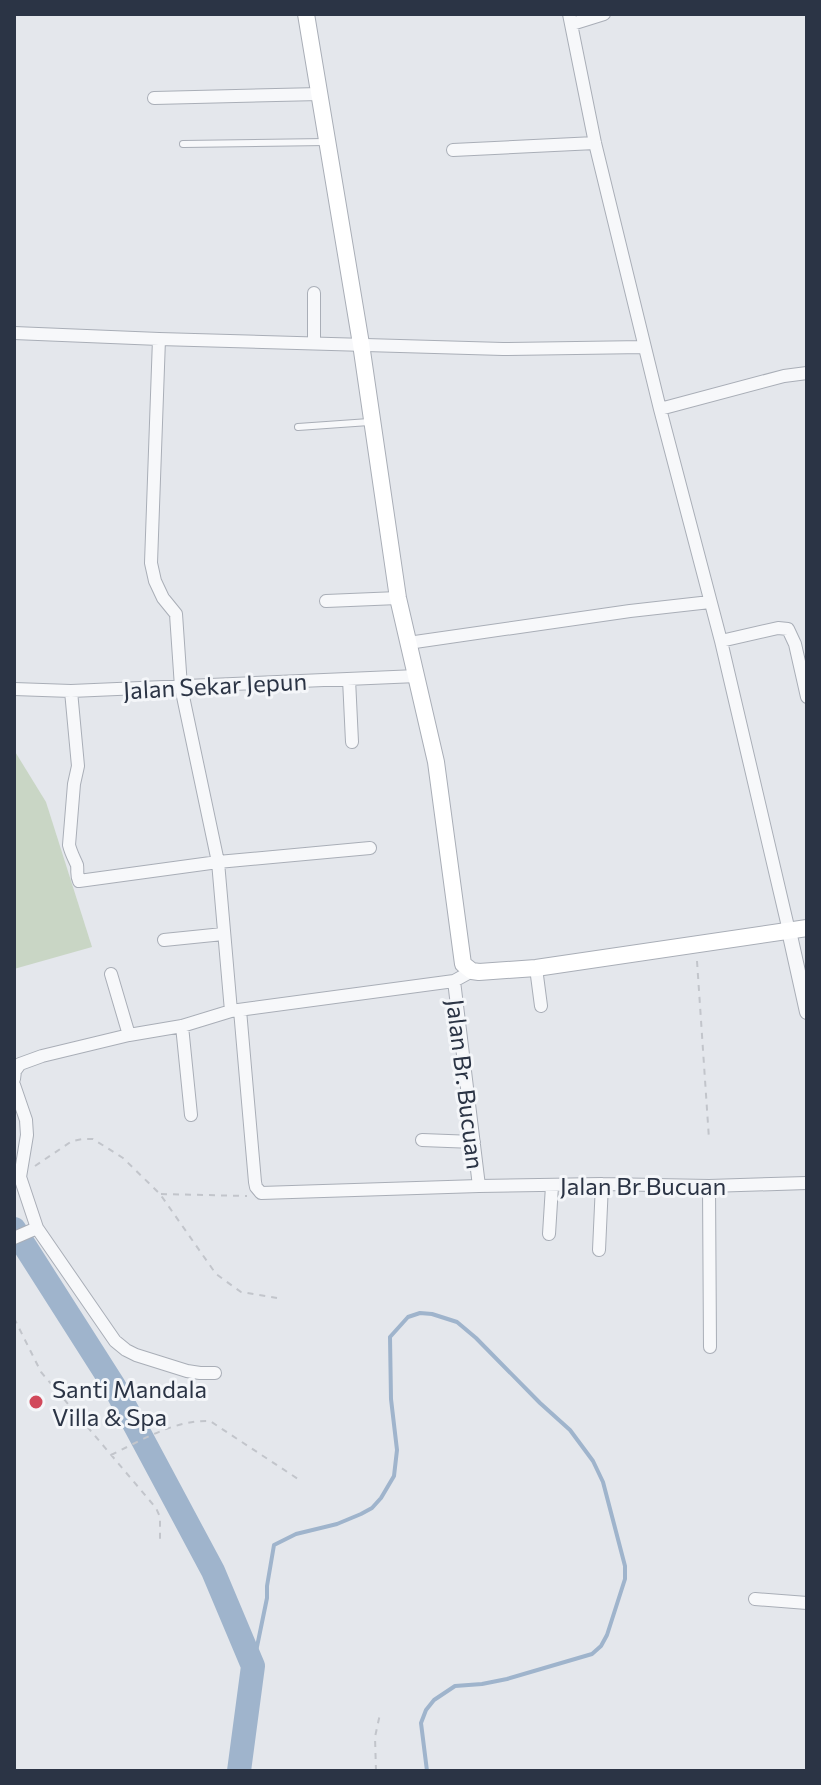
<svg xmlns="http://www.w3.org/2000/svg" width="821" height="1785" font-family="Commissioner,sans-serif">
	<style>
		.green { fill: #c9d6c5 }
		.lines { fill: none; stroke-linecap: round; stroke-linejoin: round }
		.stream { stroke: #9fb4cc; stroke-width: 4 }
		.river { stroke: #9fb4cc; stroke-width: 24 }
		.service-casing { stroke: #a9aeb7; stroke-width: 8 }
		.minor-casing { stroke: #a9aeb7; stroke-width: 14 }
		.tertiary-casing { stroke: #a9aeb7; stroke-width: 16 }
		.secondary-casing { stroke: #a9aeb7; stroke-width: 18 }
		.path { stroke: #c2c5cb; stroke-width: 2; stroke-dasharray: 6 6; stroke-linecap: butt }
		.service { stroke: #f7f8fa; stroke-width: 6 }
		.minor { stroke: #f7f8fa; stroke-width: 12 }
		.tertiary { stroke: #f7f8fa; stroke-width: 14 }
		.secondary { stroke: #fff; stroke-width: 16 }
		.poi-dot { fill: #d1495b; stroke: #f4f6f9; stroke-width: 3 }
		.labels { text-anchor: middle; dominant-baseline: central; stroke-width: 6; stroke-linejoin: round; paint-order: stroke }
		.street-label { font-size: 24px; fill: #2b3445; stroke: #f4f6f9 }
		.poi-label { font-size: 24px; fill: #2b3445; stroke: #f4f6f9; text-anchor: start }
	</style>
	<rect width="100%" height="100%" fill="#e4e7ec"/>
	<path class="green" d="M14 750 46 802 92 947 14 969Z"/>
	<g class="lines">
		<path class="stream" d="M253 1666 267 1598V1586L274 1545 296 1534 337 1524 361 1514 372 1508 381 1498 394 1476 397 1450 391 1399 390 1337 408 1317 420 1313 432 1314 457 1322 476 1338 540 1403 570 1430 593 1461 603 1482 625 1566V1579L607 1635 601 1646 592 1654 507 1679 482 1684 455 1686 434 1700 426 1710 421 1723 427 1771"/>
		<path class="river" d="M14 1229 114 1386 213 1571 253 1666 239 1771"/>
		<defs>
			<path id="service" d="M183 144 326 142
				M298 427 369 422"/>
			<path id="minor" d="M569 14 595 143 660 409 721 641 789 931
				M572 24 604 14
				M154 98 320 94
				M453 150 595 143
				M314 293V343
				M14 333 159 339 503 349 644 347
				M159 339 151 563 155 581 163 598 176 614 181 687 218 862 231 1011
				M660 409 784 376 807 373
				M326 601 398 598
				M721 641 778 628 788 629 795 644 807 697
				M408 643 630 611 710 602
				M349 679 352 742
				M14 689 71 691 417 676
				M71 691 78 766 74 784 69 845C71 853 74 858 77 865 78 871 76 875 79 881L218 862 370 848
				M164 940 223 934
				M536 968 541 1006
				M111 974 129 1035
				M454 981 479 1186
				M240 1010 255 1182 256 1187 261 1193 479 1186 602 1184 709 1186 807 1183
				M182 1026 191 1115
				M14 1079 15 1071 20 1064 42 1056 129 1035 182 1026 231 1011 454 981 472 971
				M14 1085 26 1120 27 1135 20 1177 37 1228 115 1341 126 1350 136 1355 187 1371 200 1373H215
				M422 1140 474 1142
				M709 1186 710 1347
				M549 1234 552 1186
				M14 1238 37 1228
				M599 1250 602 1184
				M755 1599 807 1603"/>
			<path id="tertiary" d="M789 931 807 1012"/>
			<path id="secondary" d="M306 14 361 344 398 598 436 762 463 964 472 971 479 972 536 968 807 928"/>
		</defs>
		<use href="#service" class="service-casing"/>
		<use href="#minor" class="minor-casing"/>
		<use href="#tertiary" class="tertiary-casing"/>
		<use href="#secondary" class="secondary-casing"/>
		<path class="path" d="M697 961 709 1139
			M35 1166 72 1141 83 1139H93L123 1158 160 1194 216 1274 241 1292 277 1298
			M161 1194 247 1196
			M14 1318 41 1372 156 1508 160 1517V1540
			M111 1455C142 1440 174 1420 210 1421L298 1479
			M376 1771 375 1737 380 1714"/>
		<use href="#service" class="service"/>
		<use href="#minor" class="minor"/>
		<use href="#tertiary" class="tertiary"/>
		<use href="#secondary" class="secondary"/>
	</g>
	<circle class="poi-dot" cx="36" cy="1402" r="8"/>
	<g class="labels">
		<g class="street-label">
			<text transform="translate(215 685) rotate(-3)">Jalan Sekar Jepun</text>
			<text transform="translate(466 1084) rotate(83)">Jalan Br. Bucuan</text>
			<text x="643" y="1185">Jalan Br Bucuan</text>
		</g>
		<g class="poi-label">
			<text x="52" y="1388">Santi Mandala<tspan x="52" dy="28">Villa &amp; Spa</tspan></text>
		</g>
	</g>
	<rect width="821" height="1785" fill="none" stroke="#2b3445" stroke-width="32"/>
</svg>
